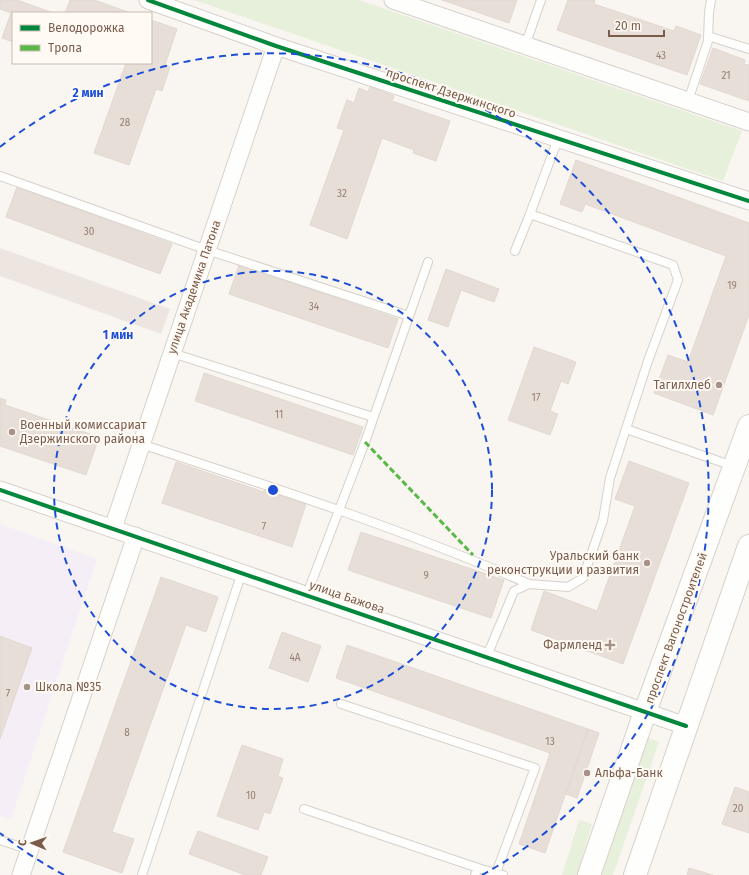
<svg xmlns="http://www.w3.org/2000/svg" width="749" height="875" viewBox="0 0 749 875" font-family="'Fira Sans',sans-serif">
	<rect width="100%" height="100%" fill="#f9f5f0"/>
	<!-- industrial -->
	<path fill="#ede5e0" d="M0,248L170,309L161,334L0,276Z"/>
	<!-- education -->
	<path fill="#f6eef6" d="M0,524L97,559L11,819L0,816Z"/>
	<!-- green -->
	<path fill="#e7f0db" d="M194,0H359L742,131L723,181Z
		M643,736L659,742L613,875H595Z
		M579,820L592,824L577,875H562Z"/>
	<!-- building -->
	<path fill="#e6ded7" stroke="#e2d8d2" d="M0,0H17L53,13H13V42L2,38L11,13L0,9Z
		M70,0H94L131,13H65Z
		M442,0H517L509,23Z
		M568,0H595L594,4L674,31L676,26L701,35L687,75L557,30Z
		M151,20L177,29L165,65L170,67L162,91L156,89L129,165L94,153L126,63H151Z
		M713,48L745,60L744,64L749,65V101L700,84Z
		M370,87L394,96L392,101L450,121L436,161L413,153L414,150L382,138L347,239L310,225L344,130L337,128L347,100L354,103L359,88L368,92Z
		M576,160L749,223V315L713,415L654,393L668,355L688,362L726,256L585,204L582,212L560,204Z
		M17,187L172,244L160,274L6,217Z
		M239,265L398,319L388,348L229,294Z
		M446,269L499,289L494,302L461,290L448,327L428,320Z
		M534,347L576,362L568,384L561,381L550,411L558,414L550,435L508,420Z
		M204,373L363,427L353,455L195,401Z
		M0,398L6,400L5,405L99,437L86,475L0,446Z
		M629,461L689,483L623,664L531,630L544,591L597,611L635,506L615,499Z
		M176,462L264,492V490L306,504L292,547L162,503Z
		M361,532L504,580L491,618L348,570Z
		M161,577L218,597L206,632L186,625L112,832L134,839L122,873L63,852Z
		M282,632L321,646L308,682L269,668Z
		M0,636L32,648L0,739Z
		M347,645L588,729L545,853L519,844L550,753L336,678Z
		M588,729L599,733L577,798L566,794Z
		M242,745L283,759L278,776L283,778L270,814L264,812L258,830L217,816Z
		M735,787L749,792V833L722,824Z
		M198,831L268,857L261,875H245L189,854Z
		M689,868L713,875H687Z"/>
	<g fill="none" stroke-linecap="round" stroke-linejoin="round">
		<!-- lane casing -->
		<g stroke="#d7d1cb" stroke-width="10">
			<path id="lane" d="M708,36L749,49
				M525,46L541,0
				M688,101L708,41L709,12L711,0
				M0,176L207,250L409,316
				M515,251L530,214L558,139
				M172,353L373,417
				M626,429L733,466
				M141,444C272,487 403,529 529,584
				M307,594L365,442L428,262
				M487,656L514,591L529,584L568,587L583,578L603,520L610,478L648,361L678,280L673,265L530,214
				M341,704L535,768L496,873
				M304,809L478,868
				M0,840L30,850
				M142,875L242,572
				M475,875L478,868L503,875"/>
		</g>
		<!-- street casing -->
		<g stroke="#d7d1cb" stroke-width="19">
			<path id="street" d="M148,0L276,46L749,201
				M393,0L749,122
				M0,490L686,726
				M113,528L276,46
				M21,875L136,536"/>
		</g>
		<!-- secondary casing -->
		<g stroke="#d9d2cb" stroke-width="24">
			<path id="secondary" d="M589,875L645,712L749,426
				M635,875L749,546"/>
		</g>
		<!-- lane -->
		<use href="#lane" stroke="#fefefd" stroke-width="8"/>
		<!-- street -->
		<use href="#street" stroke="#fefefd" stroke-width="17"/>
		<!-- secondary -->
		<use href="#secondary" stroke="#fefefd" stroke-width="22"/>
		<!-- quiet -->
		<path stroke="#58b947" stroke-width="3" stroke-dasharray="6 3" stroke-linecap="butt" d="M365,442L473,555"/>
		<!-- cycleway casing -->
		<g stroke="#fffaf3" stroke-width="6">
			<path id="cycleway" d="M148,0L276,46L749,201
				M0,490L686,726"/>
		</g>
		<!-- cycleway -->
		<use href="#cycleway" stroke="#00873e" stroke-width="4"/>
	</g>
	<!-- distance rings -->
	<g fill="none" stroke="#1d4ed8" stroke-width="2" stroke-dasharray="7 5">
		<circle cx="273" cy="490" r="219"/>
		<path d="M64 875A438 438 0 0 1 0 833M0 147A438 438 0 1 1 482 875"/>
	</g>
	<!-- markers -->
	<g fill="#a69286" stroke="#fffaf3" stroke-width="1.5">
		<circle cx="719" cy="385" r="4"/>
		<circle cx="12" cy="432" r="4"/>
		<circle cx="647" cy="563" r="4"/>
		<path d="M608 639h4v4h4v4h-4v4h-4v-4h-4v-4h4z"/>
		<circle cx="27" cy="687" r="4"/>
		<circle cx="587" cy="773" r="4"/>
	</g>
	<g text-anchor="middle" stroke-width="4" stroke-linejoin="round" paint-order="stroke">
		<!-- number labels -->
		<g font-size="10" fill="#977e72">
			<text x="661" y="59">43</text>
			<text x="726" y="79">21</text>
			<text x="125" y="126">28</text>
			<text x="342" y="197">32</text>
			<text x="89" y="235">30</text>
			<text x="732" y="289">19</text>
			<text x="314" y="310">34</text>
			<text x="536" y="401">17</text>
			<text x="279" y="418">11</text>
			<text x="264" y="530">7</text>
			<text x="426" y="579">9</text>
			<text x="295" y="661">4А</text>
			<text x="8" y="697">7</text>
			<text x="127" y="736">8</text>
			<text x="550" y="745">13</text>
			<text x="251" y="799">10</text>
			<text x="738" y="812">20</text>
		</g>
		<!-- street labels -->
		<g font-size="12" fill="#7a5c4d" stroke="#fffaf3">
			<text transform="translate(451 93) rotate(18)" y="4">проспект Дзержинского</text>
			<text transform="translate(194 287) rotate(-71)" y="4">улица Академика Патона</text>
			<text transform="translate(347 597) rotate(19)" y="4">улица Бажова</text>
			<text transform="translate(676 628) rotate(-70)" y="4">проспект Вагоностроителей</text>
		</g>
		<!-- poi labels -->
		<g font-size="12" fill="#7a5c4d" stroke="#fffaf3" text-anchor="end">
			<text x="711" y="389">Тагилхлеб</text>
			<text x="20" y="429" text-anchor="start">Военный комиссариат<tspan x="20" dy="14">Дзержинского района</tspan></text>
			<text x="639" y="560">Уральский банк<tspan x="639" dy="14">реконструкции и развития</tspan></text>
			<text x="602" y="649">Фармленд</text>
			<text x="35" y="691" text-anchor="start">Школа №35</text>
			<text x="595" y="777" text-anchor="start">Альфа-Банк</text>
		</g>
	</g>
	<circle cx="273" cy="490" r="6" fill="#1d4ed8" stroke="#fffaf3" stroke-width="2"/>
	<g font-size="12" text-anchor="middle" font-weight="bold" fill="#1d4ed8" stroke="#fffaf3" stroke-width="4" stroke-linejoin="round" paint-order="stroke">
		<text x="88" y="97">2 мин</text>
		<text x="118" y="339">1 мин</text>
	</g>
	<!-- legend -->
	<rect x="12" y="12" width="140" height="52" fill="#fffaf3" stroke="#cabbb1"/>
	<rect x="20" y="25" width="20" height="6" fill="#00873e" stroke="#cabbb1"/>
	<text x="48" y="32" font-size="12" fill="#7a5c4d">Велодорожка</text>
	<rect x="20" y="45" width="20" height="6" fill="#58b947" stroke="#cabbb1"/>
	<text x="48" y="52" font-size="12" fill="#7a5c4d">Тропа</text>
	<!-- north arrow -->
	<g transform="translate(32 843) rotate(272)" stroke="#fffaf3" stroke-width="3" paint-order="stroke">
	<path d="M0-3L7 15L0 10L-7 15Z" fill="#7a5c4d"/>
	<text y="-6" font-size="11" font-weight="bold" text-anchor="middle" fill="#7a5c4d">С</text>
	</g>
	<!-- scale -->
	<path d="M609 30v6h55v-6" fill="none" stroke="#7a5c4d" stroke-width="2"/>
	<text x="615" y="30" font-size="12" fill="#7a5c4d" stroke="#fffaf3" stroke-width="3" paint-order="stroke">20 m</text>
</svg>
